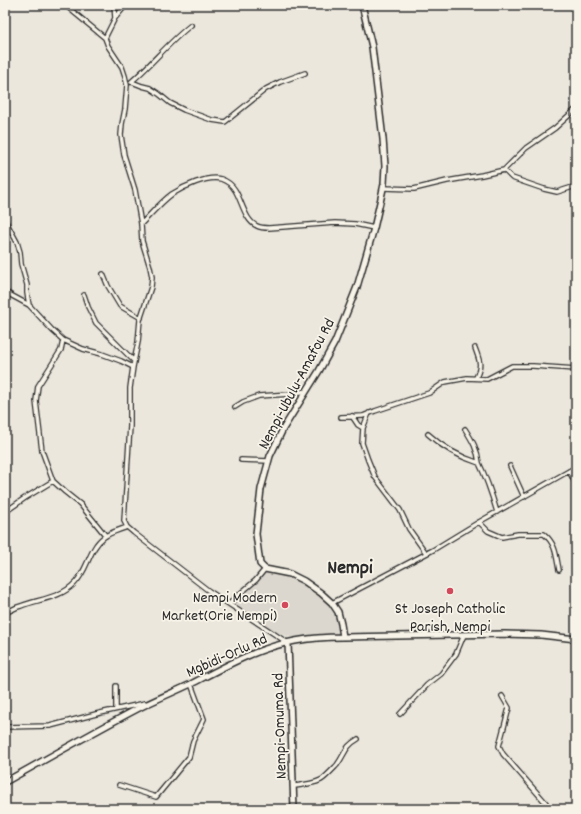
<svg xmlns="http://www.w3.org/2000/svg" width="581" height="814" viewBox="0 0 581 814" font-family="Dekko,sans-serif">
	<rect width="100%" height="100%" fill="#ebe7dd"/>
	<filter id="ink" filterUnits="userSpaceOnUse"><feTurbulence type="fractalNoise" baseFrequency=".025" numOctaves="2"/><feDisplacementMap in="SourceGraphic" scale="8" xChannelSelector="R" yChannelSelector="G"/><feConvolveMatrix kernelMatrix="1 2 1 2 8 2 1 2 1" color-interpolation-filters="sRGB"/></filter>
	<g filter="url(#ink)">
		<!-- built -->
		<path fill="#dbd7ce" d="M265,569L292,575L332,603L339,615L343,637H290L276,632L231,602Z"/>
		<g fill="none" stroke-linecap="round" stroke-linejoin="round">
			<!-- street casing -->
			<g stroke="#2b2b2b" stroke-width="6">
				<path id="street" d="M65,5L105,38L108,46L122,67L125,76L127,85L125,109L122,124L121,135L124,155L135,190L141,224L142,241L150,267L152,277L151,287L140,320L138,342L133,367L130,388V426L124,521L127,527L134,533L209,591L288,643
					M115,18L126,5
					M105,38L115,18L114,5
					M131,82C152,64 169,42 191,25
					M132,82L142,86L150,88L159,94L170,103L184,110L212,120L225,122L266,89L280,82L305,73
					M504,170L512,178L544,189L557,192L576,186
					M383,188L414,189L447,181L482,175L504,170L526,148L555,128L576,109
					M5,220L17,242L20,252L21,264L27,285V293L29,305
					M141,224C151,214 161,202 172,194C183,187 208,175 221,179C227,181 232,185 235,190C242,201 245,221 257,226C261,228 265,228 269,228L335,223L355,224L374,228
					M103,274L108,286L120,306L141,318
					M5,292L29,305L52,330L63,340L83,349L102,354L121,361L133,367
					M84,295L88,307L96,323L134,361
					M63,340L61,350L38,386L36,401L42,451L53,481L65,492L80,504L106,536
					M475,348C480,362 482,364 476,378
					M235,407L243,402L259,396L290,394L306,391
					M369,413L363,428L362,443L368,460L375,477L400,510L409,529L426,553
					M352,416L358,425L363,428
					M341,417L363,416L375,411L429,393L445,382L467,378L487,379L512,366H533L576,369
					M465,429C472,440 478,450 479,463
					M428,434C443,448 460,457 479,463C487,479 492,495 497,512
					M241,460L269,461
					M510,466L524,497
					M569,471L576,484
					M5,512L25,498L53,481
					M479,522L488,531L502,537L518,534H544C556,544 556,555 559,570
					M332,603L433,550L479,522L576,467
					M229,604L242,592L256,580L265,569
					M7,612C12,610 16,607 21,606C39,599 61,598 75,583C88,570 89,548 104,537C111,532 120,530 127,527
					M502,696L509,708L499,746L503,754L546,803L548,809
					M116,709V686
					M400,714L427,685L441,674L456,654L464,635
					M5,727L50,726L96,714L145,703
					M119,785L156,797L189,757L193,741L204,719L191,684
					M294,786C303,785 313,784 321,780C325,778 334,768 337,765C346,753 344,747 358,739"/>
			</g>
			<!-- secondary casing -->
			<g stroke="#2b2b2b" stroke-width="8">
				<path id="secondary" d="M343,637L341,624L338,612L332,603L321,593L304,581L290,574L265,569L260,564L256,534L261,489L270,456L283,429L319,371L335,342L357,287L374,228L381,198L384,184L385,166L383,139L372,47L362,5
					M288,643L294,809
					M5,782C50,757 95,731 141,707C157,699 174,692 191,684C224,667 257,648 295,641C311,638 327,637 343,637L504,634L541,635L576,639"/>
			</g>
			<!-- street -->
			<use href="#street" stroke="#f7f3e8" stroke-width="3.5"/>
			<!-- secondary -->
			<use href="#secondary" stroke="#f7f3e8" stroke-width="5"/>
		</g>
	</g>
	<!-- markers -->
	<g fill="#d1495b" stroke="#f7f3e8" stroke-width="1.5">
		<circle cx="450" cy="591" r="4"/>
		<circle cx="285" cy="605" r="4"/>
	</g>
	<g text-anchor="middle" stroke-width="3.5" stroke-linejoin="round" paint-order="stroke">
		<!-- street labels -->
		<g font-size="16" fill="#2b2b2b" stroke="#f7f3e8">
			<text transform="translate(295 383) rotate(-62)" y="6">Nempi-Ubulu-Amafou Rd</text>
			<text transform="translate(226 654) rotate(-24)" y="6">Mgbidi-Orlu Rd</text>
			<text transform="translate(278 726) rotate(-92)" y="6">Nempi-Omuma Rd</text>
		</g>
		<!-- poi labels -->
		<g font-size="16" fill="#2b2b2b" stroke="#f7f3e8" text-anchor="end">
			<text x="277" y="602">Nempi Modern<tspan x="277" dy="18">Market(Orie Nempi)</tspan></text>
			<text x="450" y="613" text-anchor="middle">St Joseph Catholic<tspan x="450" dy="18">Parish, Nempi</tspan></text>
		</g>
		<!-- district labels -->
		<g font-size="20" font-weight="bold" fill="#2b2b2b" stroke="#f7f3e8">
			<text x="350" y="573">Nempi</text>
		</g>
	</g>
	<!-- margin -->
	<rect width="581" height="814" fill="none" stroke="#f7f3e8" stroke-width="20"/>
	<rect x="10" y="10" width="561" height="794" fill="none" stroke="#2b2b2b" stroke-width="1.5" filter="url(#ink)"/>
</svg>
